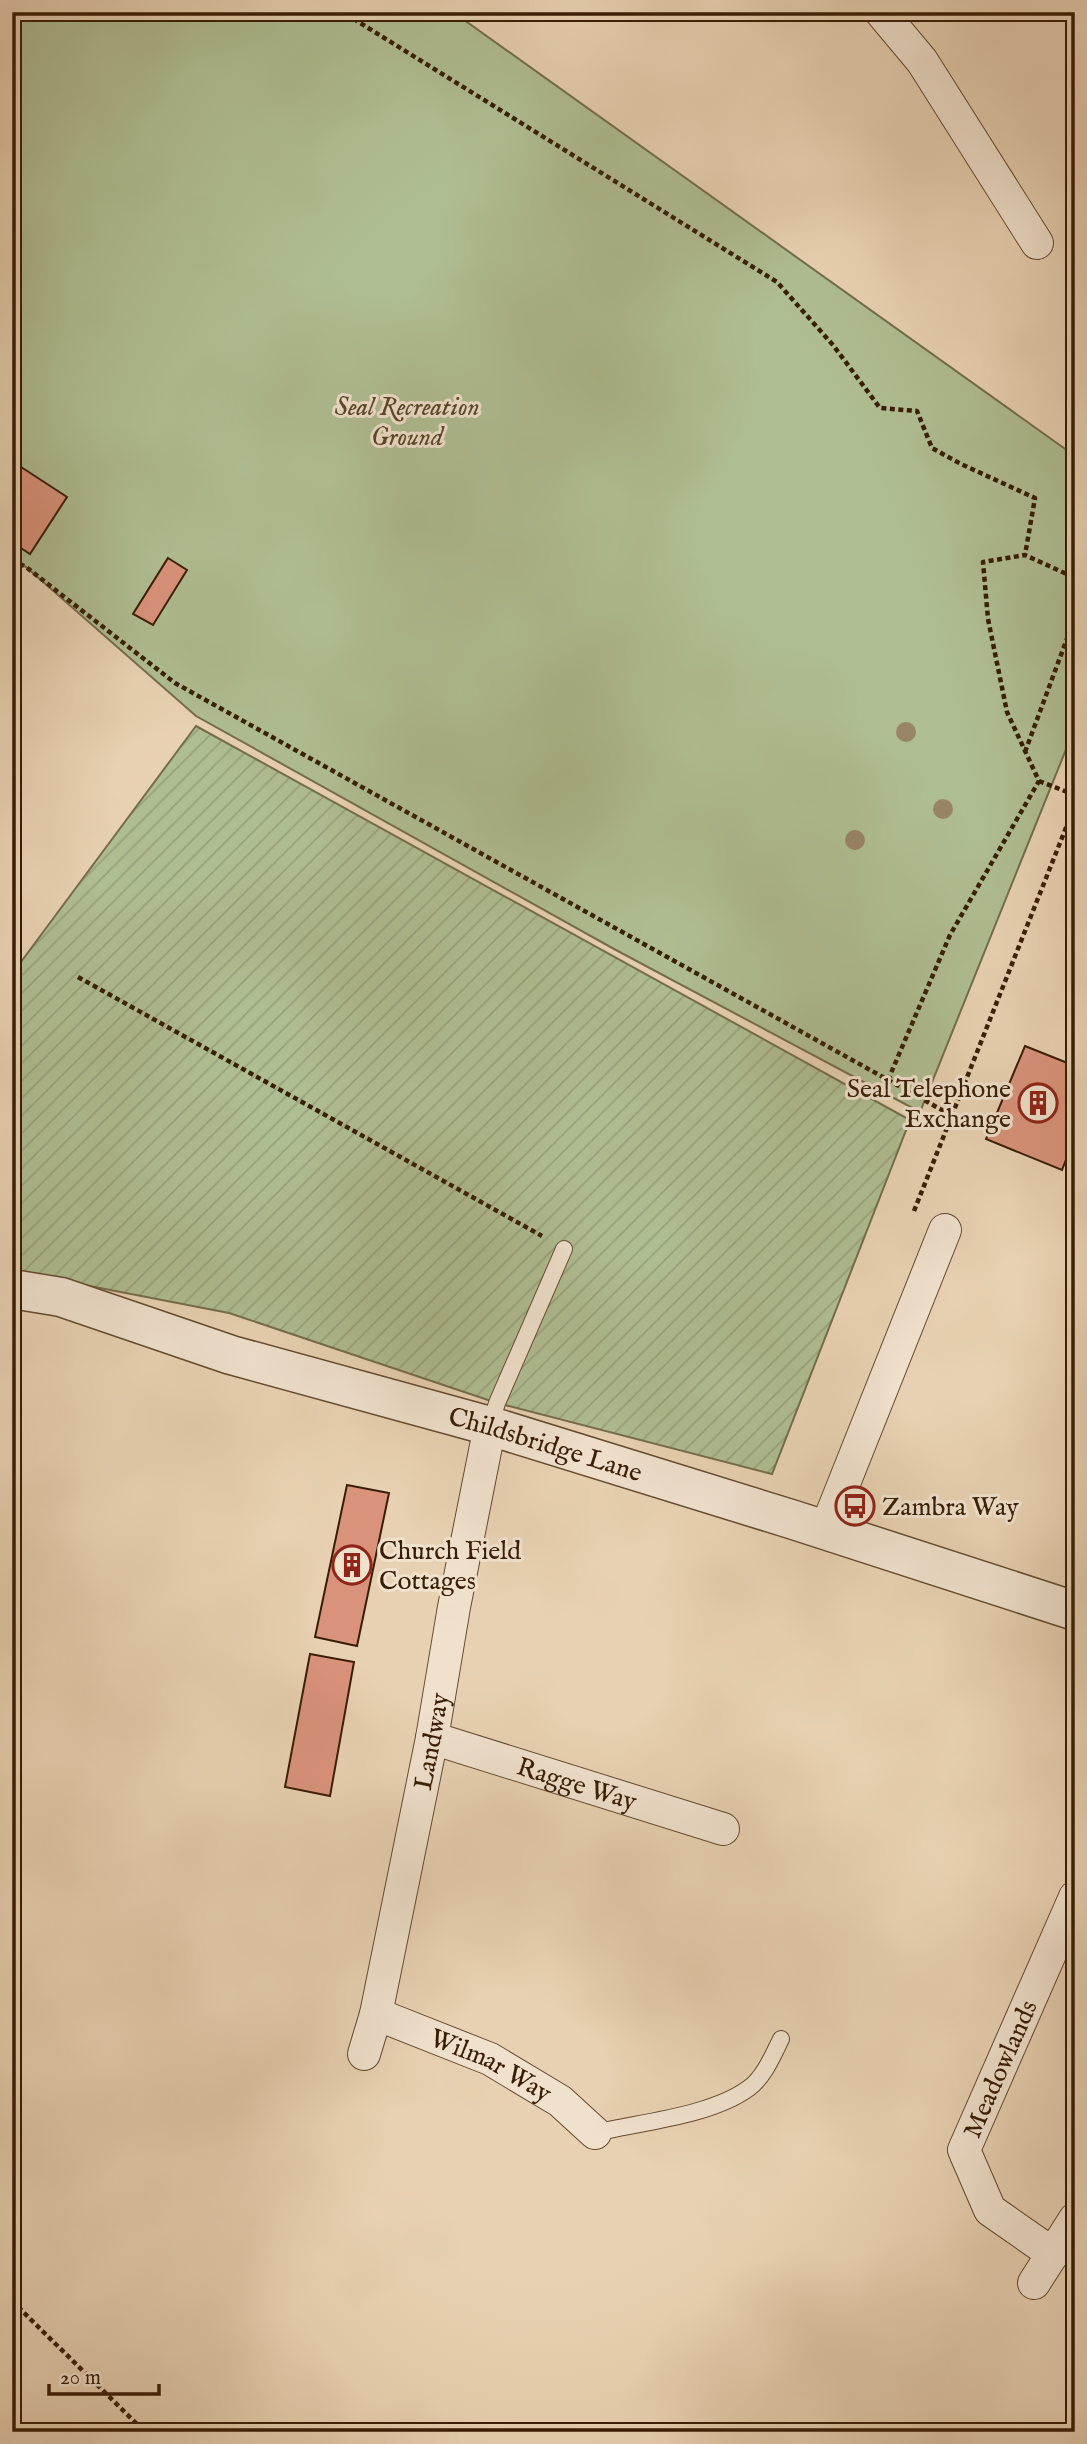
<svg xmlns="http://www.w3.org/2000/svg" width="1087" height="2444" viewBox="0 0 1087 2444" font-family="'IM FELL English',serif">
	<defs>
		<pattern id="garden-furrows" width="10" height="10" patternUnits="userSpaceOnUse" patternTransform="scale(1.75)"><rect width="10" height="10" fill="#afbd92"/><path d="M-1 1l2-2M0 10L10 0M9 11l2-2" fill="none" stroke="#97a27c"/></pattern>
	</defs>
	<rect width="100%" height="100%" fill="#e8d1b2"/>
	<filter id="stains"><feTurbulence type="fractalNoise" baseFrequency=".00286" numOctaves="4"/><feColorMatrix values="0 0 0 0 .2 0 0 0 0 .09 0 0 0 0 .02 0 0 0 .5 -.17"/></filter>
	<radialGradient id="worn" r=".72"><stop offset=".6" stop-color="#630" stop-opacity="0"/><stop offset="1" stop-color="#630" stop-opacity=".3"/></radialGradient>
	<!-- park -->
	<path fill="#afbd92" stroke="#746d4c" stroke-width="2" d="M12,12H453L1075,456V727L920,1112L614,949L196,716L26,567L12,560Z"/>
	<!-- garden -->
	<path fill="url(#garden-furrows)" stroke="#746d4c" stroke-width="2" d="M196,726L910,1120L772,1474L497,1403L229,1313L12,1271V974Z"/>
	<!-- building -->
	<path fill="#da937b" stroke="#381d05" stroke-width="2" d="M18,465L67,497L30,554L12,542V474Z
		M168,558L187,570L153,625L133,614Z
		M1025,1046L1075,1066V1148L1071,1147L1062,1170L986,1139Z
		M347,1485L389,1493L357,1646L315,1637Z
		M310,1654L354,1662L330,1796L285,1787Z"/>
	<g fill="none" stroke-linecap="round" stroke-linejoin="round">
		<!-- service casing -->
		<g stroke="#644a30" stroke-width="18">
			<path id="service" d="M490,1426L497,1403L564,1249
				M595,2133C641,2122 711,2116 749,2088C764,2077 773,2055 781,2039"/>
		</g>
		<!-- minor casing -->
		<g stroke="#644a30" stroke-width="34">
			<g id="minor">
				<path d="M881,12L922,61L1037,243"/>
				<path d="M825,1531L945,1230"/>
				<path id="s1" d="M432,1738L723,1829"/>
				<path id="s2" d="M376,2014L490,2059L560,2101L595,2133"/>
				<path id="s3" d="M364,2054L376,2014L432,1738L454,1607L490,1426"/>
				<path id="s4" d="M1053,2254L990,2210L964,2150L1075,1897"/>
				<path d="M1034,2283L1075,2219"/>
			</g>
		</g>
		<!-- tertiary casing -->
		<g stroke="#644a30" stroke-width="41">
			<g id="tertiary">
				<path id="s5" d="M12,1289L61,1297L231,1355L490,1426L794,1520L1075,1611"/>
			</g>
		</g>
		<!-- path -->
		<path stroke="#381d05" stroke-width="4.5" stroke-dasharray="5 3.5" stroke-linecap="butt" d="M348,12L357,21L777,282L833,345L880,408L917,411L932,448L961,464L1035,498L1025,555
			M12,560L26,567L175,683L951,1115
			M1025,752L1075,617
			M1039,781L1075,795
			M78,977L542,1236
			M888,1080L950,935L1039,781L1007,712L988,619L983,562L1025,555L1071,576L1075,582
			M914,1211L1075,805
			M12,2301L145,2432"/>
		<!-- service -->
		<use href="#service" stroke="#f0e1cd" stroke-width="16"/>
		<!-- minor -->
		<use href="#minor" stroke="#f0e1cd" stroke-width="32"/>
		<!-- tertiary -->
		<use href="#tertiary" stroke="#f0e1cd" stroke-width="38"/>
	</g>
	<!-- trees -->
	<g fill="#988466">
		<circle cx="906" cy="732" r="10"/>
		<circle cx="943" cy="809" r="10"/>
		<circle cx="855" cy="840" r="10"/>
	</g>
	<!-- icons -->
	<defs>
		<g id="building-ring" transform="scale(2.0125)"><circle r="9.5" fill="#f0e1cd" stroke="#8f2418" stroke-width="1.5"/><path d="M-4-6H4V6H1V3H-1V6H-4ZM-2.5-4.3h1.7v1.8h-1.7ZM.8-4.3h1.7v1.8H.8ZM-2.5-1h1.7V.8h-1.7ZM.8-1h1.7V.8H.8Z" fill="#8f2418"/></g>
		<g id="bus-ring" transform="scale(2.0125)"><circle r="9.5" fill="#f0e1cd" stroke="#8f2418" stroke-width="1.5"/><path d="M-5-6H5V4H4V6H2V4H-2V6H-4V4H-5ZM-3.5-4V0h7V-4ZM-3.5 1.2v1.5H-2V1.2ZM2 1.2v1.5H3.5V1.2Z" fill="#8f2418"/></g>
	</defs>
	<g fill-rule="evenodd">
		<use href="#building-ring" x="1038" y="1103"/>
		<use href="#bus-ring" x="855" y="1506"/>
		<use href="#building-ring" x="352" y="1565"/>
	</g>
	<g text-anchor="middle" stroke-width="6" stroke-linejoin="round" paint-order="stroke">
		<!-- park labels -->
		<g font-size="26" font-style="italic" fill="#564528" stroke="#f0e1cd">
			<text x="407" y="415">Seal Recreation<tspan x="407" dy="30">Ground</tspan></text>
		</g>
		<!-- poi labels -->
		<g font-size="26" fill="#381d05" stroke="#f0e1cd" text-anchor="start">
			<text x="1011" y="1097" text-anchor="end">Seal Telephone<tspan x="1011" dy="30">Exchange</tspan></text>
			<text x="882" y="1515">Zambra Way</text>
			<text x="379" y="1559">Church Field<tspan x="379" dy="30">Cottages</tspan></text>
		</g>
		<!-- street labels -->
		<g font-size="26" fill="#381d05" stroke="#f0e1cd">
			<text dy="9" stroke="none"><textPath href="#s5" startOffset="556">Childsbridge Lane</textPath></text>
			<text dy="9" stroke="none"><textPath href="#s3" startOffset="320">Landway</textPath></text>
			<text dy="9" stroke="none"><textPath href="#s1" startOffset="152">Ragge Way</textPath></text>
			<text dy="9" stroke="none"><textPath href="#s2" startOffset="126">Wilmar Way</textPath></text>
			<text dy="9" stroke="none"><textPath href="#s4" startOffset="231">Meadowlands</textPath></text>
		</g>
	</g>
	<!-- margin -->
	<rect width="1087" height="2444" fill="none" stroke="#e8d1b2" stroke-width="42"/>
	<rect x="14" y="14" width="1059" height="2416" fill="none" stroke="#381d05" stroke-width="3.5"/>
	<rect x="21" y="21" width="1045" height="2402" fill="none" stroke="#381d05" stroke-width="2"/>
	<!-- scale -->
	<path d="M49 2384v10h110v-10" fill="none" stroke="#381d05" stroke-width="3.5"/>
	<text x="60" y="2384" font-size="21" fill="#381d05" stroke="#f0e1cd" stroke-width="5" paint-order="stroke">20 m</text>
	<rect width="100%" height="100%" filter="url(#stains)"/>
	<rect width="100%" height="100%" fill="url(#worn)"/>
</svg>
